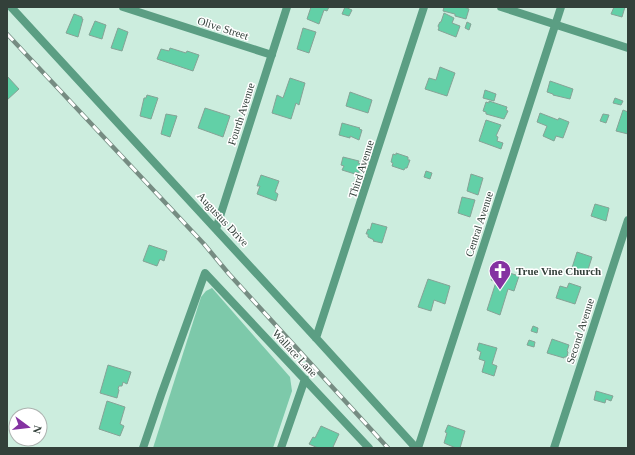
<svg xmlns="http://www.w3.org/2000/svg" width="635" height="455" viewBox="0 0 635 455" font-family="'Times New Roman',serif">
	<rect width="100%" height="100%" fill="#ccedde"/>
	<!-- green -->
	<path fill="#7dc9aa" d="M212,288L290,377L292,391L273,448H153L201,297L206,291Z"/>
	<!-- building -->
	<path fill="#62d0a7" stroke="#85a396" d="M311,7H329L327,11L324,10L319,24L307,19Z
		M345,7L352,10L349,16L342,14Z
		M444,7H464L469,9L466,19L455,16V14L443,11Z
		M614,7H625L622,17L611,14Z
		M444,13L454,18L452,23L460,26L456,37L438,30L439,28L438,26L440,22H441Z
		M74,14L82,17V19H83L78,37L66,33Z
		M95,21L106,25L102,39L89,35Z
		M467,22L471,24L469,30L465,28Z
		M118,28L128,32L122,51L111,48Z
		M303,28L316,32L309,53L297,49Z
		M170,48L186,53L187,51L199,55L193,71L157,59L161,49L169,51Z
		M440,67L455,73L447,96L425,89L429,78L436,80Z
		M7,76L19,89L7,100Z
		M290,78L305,83L299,105L296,103L291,119L272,113L277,95L283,98Z
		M550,81L573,89L570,99L553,95V94L547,92Z
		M485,90L496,94L494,101L483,98Z
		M350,92L372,100L368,113L346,106Z
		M147,95L158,98L151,119L140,116L144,98H146Z
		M615,98L623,101L621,105L613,103Z
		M489,101L507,107L506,110L508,111L504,119L486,114V112L483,111L486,102L489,103Z
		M205,108L230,116L223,137L198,128Z
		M623,110L628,112V134L616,131Z
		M540,113L558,120L559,118L569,122L563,138L556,136L554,141L543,136L547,126L537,122Z
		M166,114L177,116L170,137L161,134Z
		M603,114L609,115L606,123L600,121Z
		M486,120L501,125L496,136L498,137L497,141L503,143L501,149L479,141Z
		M342,123L360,128L359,129L362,130L359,140L350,136V138L339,135Z
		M396,153L408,157V160H410L407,168H405L404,170L392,166L393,163L391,162L393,154L396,155Z
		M343,157L359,161L358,163L361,164L359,173L355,172V174L342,170L344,166L341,165Z
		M426,171L432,173L430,179L424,177Z
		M471,174L483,178L478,195L467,191Z
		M261,175L279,181L275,192L278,194L276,201L257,194L260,186H257Z
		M462,197L475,200L470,217L458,213Z
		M595,204L609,208L606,221L591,216Z
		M372,223L387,227L382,243L373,241L374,240L368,237V234H366L368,229L370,230Z
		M149,245L167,251L164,261L160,259L157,266L143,261Z
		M577,252L592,257L586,276L571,271Z
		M500,270L519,276L514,291L508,289L500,315L487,310L496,282L491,280L494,272L499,274Z
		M428,279L450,286L445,304L434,300L431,311L418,307Z
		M569,283L581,287L575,304L556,298L560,286L567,288Z
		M533,326L538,328L537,333L531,331Z
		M552,339L569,345L567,351L568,352L567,357H564V358L547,353Z
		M529,340L535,342L534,347L527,345Z
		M479,343L497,348L492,364L497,366L494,376L482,372L485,361L479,359L481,352L477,350Z
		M108,365L131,372L127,384L123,382L122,386H119L118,389L119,390L117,398L100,393Z
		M596,391L613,396L611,401L606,399L605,403L594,400Z
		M107,401L125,407L120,424L124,426L120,436L99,429Z
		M448,425L465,431L460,448H456L444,443L447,433L445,432Z
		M321,426L339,434L333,447L336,448H318L309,444L313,437L315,438Z"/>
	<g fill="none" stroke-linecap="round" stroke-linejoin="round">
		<!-- minor -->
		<path stroke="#5b9e83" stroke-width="8" d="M11,7L316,338L416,448
			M123,7L272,55
			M501,7L628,48
			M216,229L287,7
			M316,338L424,7
			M143,448L161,395L205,273L369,448
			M281,448L305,379
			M418,448L561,7
			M554,448L628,220"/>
		<!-- rail casing -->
		<g stroke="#768c82" stroke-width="4.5">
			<path id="rail" d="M7,34L204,244L229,274L388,448"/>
		</g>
		<!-- rail -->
		<use href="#rail" stroke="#fff" stroke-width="3" stroke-dasharray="9" stroke-linecap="butt"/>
	</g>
	<!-- icons -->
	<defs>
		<g id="church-pin" transform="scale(1.15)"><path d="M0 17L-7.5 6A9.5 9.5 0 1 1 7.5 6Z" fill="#8432a1" stroke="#fff"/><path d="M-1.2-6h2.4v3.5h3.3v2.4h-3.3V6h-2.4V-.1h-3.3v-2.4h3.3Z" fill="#fff"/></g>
	</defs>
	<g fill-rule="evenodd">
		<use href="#church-pin" x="500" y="271"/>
	</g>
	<g text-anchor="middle" stroke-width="3" stroke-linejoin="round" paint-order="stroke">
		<!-- street labels -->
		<g font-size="11" fill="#33403a" stroke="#fff">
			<text transform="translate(223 28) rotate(18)" y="4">Olive Street</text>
			<text transform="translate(241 114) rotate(-72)" y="4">Fourth Avenue</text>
			<text transform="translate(361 169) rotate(-72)" y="4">Third Avenue</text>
			<text transform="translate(223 219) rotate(47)" y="4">Augustus Drive</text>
			<text transform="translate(479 224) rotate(-72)" y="4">Central Avenue</text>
			<text transform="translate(580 331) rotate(-72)" y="4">Second Avenue</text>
			<text transform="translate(295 353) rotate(47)" y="4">Wallace Lane</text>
		</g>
		<!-- poi labels -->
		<g font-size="11" font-weight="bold" fill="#33403a" stroke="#fff" text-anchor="start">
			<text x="516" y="275">True Vine Church</text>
		</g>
	</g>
	<!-- border -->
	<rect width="635" height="455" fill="none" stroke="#33403a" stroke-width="16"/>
	<!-- north arrow -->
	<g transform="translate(28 427) rotate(105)"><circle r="19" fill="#ffffff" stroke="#adb3b0"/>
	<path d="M0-3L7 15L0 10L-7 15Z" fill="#8432a1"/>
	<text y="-6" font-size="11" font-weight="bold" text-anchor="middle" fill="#33403a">N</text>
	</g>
</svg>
